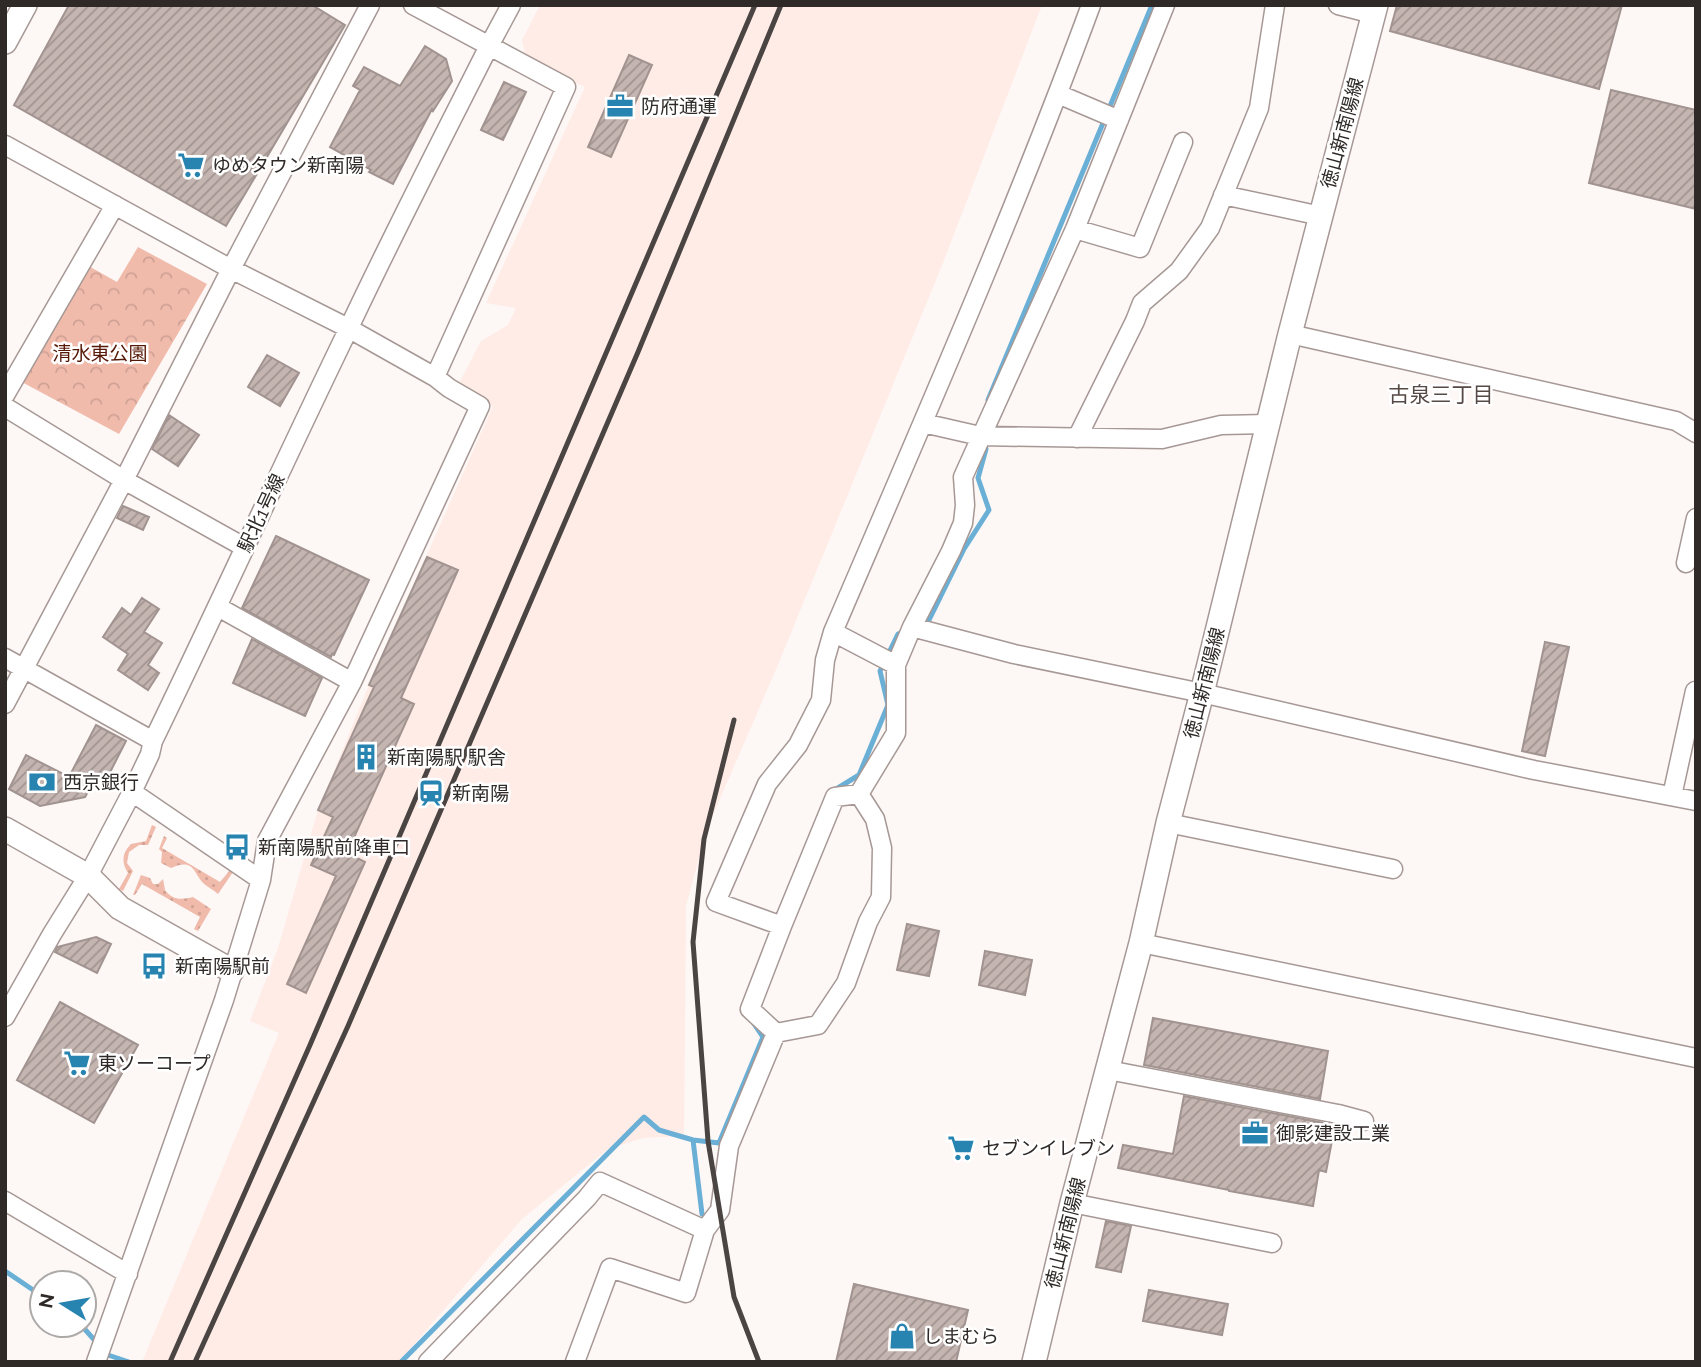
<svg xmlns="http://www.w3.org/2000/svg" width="1701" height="1367" viewBox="0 0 1701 1367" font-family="Raleway,'Noto Sans JP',sans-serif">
	<defs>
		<pattern id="grass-dots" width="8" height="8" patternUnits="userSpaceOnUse" patternTransform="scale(1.75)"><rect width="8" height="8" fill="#f1bbac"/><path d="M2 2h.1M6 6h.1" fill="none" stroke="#cfa194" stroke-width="1.8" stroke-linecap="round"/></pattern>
		<pattern id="park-crowns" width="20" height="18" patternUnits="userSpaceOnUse" patternTransform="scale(1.75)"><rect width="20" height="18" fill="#f1bbac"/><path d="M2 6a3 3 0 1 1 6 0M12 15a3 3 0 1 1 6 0" fill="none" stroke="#cfa194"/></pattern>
		<pattern id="building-hatch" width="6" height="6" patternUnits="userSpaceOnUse" patternTransform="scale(1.75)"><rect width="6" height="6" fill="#c4b5b1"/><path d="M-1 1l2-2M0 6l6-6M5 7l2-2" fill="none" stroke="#a09390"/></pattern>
	</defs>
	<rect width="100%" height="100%" fill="#fdf7f5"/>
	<!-- built -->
	<path fill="#ffece7" d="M540,5H1042L943,263L777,667L707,829L686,906L684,1136L643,1138L608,1149L522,1219L399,1362H142L279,1033L250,1021L278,948L318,810L369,685L493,406L457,387L481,341L508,325L516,308L486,303L585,87L527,62L522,40Z"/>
	<!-- grass -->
	<path fill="url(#grass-dots)" d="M152,825L156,827L148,845H139L129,852L127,863L133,871L123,891L119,889L128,873C121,862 122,853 131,844L146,841Z
		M164,836L167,838L162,848L220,882L230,870L233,872L218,894C214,890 207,887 203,883C193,872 194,858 171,868L161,863L162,852L159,849Z
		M141,875L150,878L153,884H158L163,879L165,890C172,900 181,900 193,897L211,909L198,931L194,929L200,917L142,884L135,895H133Z"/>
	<!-- park -->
	<path fill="url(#park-crowns)" d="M138,247L207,284L119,434L18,380L85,264L117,282Z"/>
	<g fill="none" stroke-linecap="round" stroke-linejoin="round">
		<!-- stream -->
		<path stroke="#6aafd5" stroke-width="5" d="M988,400L1152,5
			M920,624L929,620L964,549L989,510L978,478L986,449L985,444
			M833,791L859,775L888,705L880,671L898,634L905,631
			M693,1140L702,1214
			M5,1271L42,1296
			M81,1325L98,1344
			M104,1351L108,1355L129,1362
			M401,1362L644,1117L659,1130L693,1140L719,1143L763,1037L753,1022"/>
	</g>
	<!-- building -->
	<path fill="url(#building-hatch)" stroke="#a1938f" stroke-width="2" d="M69,5H312L345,25L226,226L14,105Z
		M1397,5H1622L1599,89L1390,31Z
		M425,46L446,59L452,81L433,111L432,109L393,184L369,172L371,170L330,147L360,90L353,86L364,67L400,86Z
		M629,55L652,65L611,157L588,147Z
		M504,82L526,92L503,140L481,130Z
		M1611,90L1696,110V209L1589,183Z
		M267,355L299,373L280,406L248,387Z
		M169,415L199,435L178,466L152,449Z
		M123,506L149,517L143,530L117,518Z
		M276,536L369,580L334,655L332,654L331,657L242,608Z
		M427,557L458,570L401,698L414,704L347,853L365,862L306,993L287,984L336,876L311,865L333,817L318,810L374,687L369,685Z
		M142,598L159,609L144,632L162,643L148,665L159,673L148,690L118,670L128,654L103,637L122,608L131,615Z
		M252,639L322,678L305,716L233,683Z
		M1545,642L1569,647L1545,756L1522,751Z
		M96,725L126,741L104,784L95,779L85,797L40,806L9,789L26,755L69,777Z
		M907,924L939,931L929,976L897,970Z
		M96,937L111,944L97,973L55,952L57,947Z
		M985,951L1032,960L1025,995L979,985Z
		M60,1002L138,1045L94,1123L17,1080Z
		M1153,1018L1328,1051L1320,1099L1144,1065Z
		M1184,1096L1335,1125L1326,1172L1319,1170L1313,1206L1229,1191V1190L1118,1168L1123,1145L1173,1154Z
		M1106,1221L1131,1226L1121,1272L1096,1267Z
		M854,1284L968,1310L956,1362H836Z
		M1149,1290L1228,1304L1222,1335L1143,1321Z"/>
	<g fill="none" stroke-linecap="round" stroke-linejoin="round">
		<!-- minor casing -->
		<g stroke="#a69895" stroke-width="21">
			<path id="minor" d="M413,5L566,87L435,377
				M1338,5L1373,14
				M1058,94L1119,120
				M5,145L231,269L348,328L435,377L449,388L480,406L352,682L267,841L261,880L224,1000L96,1362
				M1223,195L1321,216
				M1075,229L1140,248L1183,142
				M1290,334L1676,421L1696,433
				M5,395L115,205
				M5,407L124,480L244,547
				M923,423L980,436L1162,439L1221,425L1268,424
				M1077,438L1135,321L1142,303L1179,271L1210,228L1259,108L1275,5
				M1686,563L1696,518
				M218,607L352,682
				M912,627L1014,654L1202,693L1534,770L1696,801
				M833,632L896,665
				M5,658L153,741
				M5,704L124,480L231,269L370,5
				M132,792L261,880
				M859,794L896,733V665L912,627L951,551L963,523L965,505L963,477L1075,229L1165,5
				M1672,796L1695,691
				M1168,823L1393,869
				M782,926L716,902L767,784L798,745L821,700L825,660L833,632C922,424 1013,217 1091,5
				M1141,943L1696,1058
				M5,1017L52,934L88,876L132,792L150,754L153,741C219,605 281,468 347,332C392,236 441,141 489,46L511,5
				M776,1033L750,1009L782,926L835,797L859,794
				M1108,1070L1338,1114L1364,1121
				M5,1201L128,1274
				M1072,1203L1272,1243
				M428,1362L587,1198L600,1182L705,1230
				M575,1362L610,1268L686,1293L705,1230L720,1210L729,1146L776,1033L818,1025L846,983L868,922L881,897L882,848L875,819L859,794"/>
		</g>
		<!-- major casing -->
		<g stroke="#a69895" stroke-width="26">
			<path id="major" d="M5,42L25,5
				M5,829L88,876L120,908L232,971
				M1034,1362L1072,1203L1141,943L1168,823L1202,693L1290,334L1376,5"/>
		</g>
		<!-- minor -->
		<use href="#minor" stroke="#fff" stroke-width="18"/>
		<!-- major -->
		<use href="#major" stroke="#fff" stroke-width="23"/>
		<!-- rail -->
		<path stroke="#4a4543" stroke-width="5" d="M734,720L704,839L693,942L708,1141L734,1297L759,1362
			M170,1362L310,1045L755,5
			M195,1362L348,1026L638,352L781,5"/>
	</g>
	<!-- icons -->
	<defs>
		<g id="office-bare" transform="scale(2.1)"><path d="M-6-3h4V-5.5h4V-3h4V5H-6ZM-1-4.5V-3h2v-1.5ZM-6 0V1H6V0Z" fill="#2784b0" stroke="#fff" stroke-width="2.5" paint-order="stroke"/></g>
		<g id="supermarket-bare" transform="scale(2.1)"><path d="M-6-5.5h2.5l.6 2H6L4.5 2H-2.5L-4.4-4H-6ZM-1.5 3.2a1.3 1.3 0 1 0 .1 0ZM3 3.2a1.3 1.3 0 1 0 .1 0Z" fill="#2784b0" stroke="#fff" stroke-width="2.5" paint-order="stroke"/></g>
		<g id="building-bare" transform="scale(2.1)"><path d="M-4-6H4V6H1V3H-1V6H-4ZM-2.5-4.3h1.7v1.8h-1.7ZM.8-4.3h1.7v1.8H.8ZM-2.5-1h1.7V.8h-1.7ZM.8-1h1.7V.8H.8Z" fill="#2784b0" stroke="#fff" stroke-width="2.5" paint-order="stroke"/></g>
		<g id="bank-bare" transform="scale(2.1)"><path d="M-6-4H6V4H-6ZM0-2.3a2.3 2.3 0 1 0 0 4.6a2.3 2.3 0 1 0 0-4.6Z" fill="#2784b0" stroke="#fff" stroke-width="2.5" paint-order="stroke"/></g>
		<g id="station-bare" transform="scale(2.1)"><path d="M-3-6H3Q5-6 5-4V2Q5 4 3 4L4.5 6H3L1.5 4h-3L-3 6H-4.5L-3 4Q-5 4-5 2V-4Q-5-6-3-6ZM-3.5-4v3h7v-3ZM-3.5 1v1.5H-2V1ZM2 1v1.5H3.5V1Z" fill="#2784b0" stroke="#fff" stroke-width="2.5" paint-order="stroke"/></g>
		<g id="bus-bare" transform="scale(2.1)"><path d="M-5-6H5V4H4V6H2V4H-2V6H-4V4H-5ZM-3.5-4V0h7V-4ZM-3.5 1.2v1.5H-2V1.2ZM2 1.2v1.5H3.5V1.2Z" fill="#2784b0" stroke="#fff" stroke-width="2.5" paint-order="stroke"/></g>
		<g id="shop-bare" transform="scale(2.1)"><path d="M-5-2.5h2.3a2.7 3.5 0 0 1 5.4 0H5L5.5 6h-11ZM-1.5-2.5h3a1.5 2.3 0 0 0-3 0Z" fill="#2784b0" stroke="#fff" stroke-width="2.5" paint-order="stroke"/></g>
	</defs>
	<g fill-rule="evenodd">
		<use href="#office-bare" x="620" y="106"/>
		<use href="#supermarket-bare" x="191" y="165"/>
		<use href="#building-bare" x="366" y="757"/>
		<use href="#bank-bare" x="42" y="782"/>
		<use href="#station-bare" x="431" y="793"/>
		<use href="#bus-bare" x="237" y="847"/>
		<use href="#bus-bare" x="154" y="966"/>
		<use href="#supermarket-bare" x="77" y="1063"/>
		<use href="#office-bare" x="1255" y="1133"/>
		<use href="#supermarket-bare" x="961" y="1148"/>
		<use href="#shop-bare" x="902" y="1336"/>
	</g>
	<g text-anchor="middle" stroke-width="5" stroke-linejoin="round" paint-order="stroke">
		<!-- poi labels -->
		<g font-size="19" fill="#2f2a28" stroke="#fff" text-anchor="start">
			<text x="641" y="113">防府通運</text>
			<text x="212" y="172">ゆめタウン新南陽</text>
			<text x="387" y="764">新南陽駅 駅舎</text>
			<text x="63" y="789">西京銀行</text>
			<text x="452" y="800">新南陽</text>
			<text x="258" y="854">新南陽駅前降車口</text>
			<text x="175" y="973">新南陽駅前</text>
			<text x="98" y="1070">東ソーコープ</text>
			<text x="1276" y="1140">御影建設工業</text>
			<text x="982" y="1155">セブンイレブン</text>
			<text x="923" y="1343">しまむら</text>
		</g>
		<!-- street labels -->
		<g font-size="19" fill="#2f2a28" stroke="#fff">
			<text transform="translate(1342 133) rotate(-75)" y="7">徳山新南陽線</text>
			<text transform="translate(261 513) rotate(-65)" y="7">駅北1号線</text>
			<text transform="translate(1204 683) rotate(-76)" y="7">徳山新南陽線</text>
			<text transform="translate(1065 1233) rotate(-76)" y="7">徳山新南陽線</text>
		</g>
		<!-- park labels -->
		<g font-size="19" fill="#571907" stroke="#fff">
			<text x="100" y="360">清水東公園</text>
		</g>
		<!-- neighbourhood labels -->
		<g font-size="21" fill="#564a46" stroke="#fff">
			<text x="1441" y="402">古泉三丁目</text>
		</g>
	</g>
	<!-- border -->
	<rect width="1701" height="1367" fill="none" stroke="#2f2a28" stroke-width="14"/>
	<!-- north arrow -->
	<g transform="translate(63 1304) rotate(281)"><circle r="33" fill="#ffffff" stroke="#acaaa9" stroke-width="2"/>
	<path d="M0-5L12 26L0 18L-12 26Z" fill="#2784b0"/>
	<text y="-10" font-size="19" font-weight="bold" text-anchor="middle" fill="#2f2a28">N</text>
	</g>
</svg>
